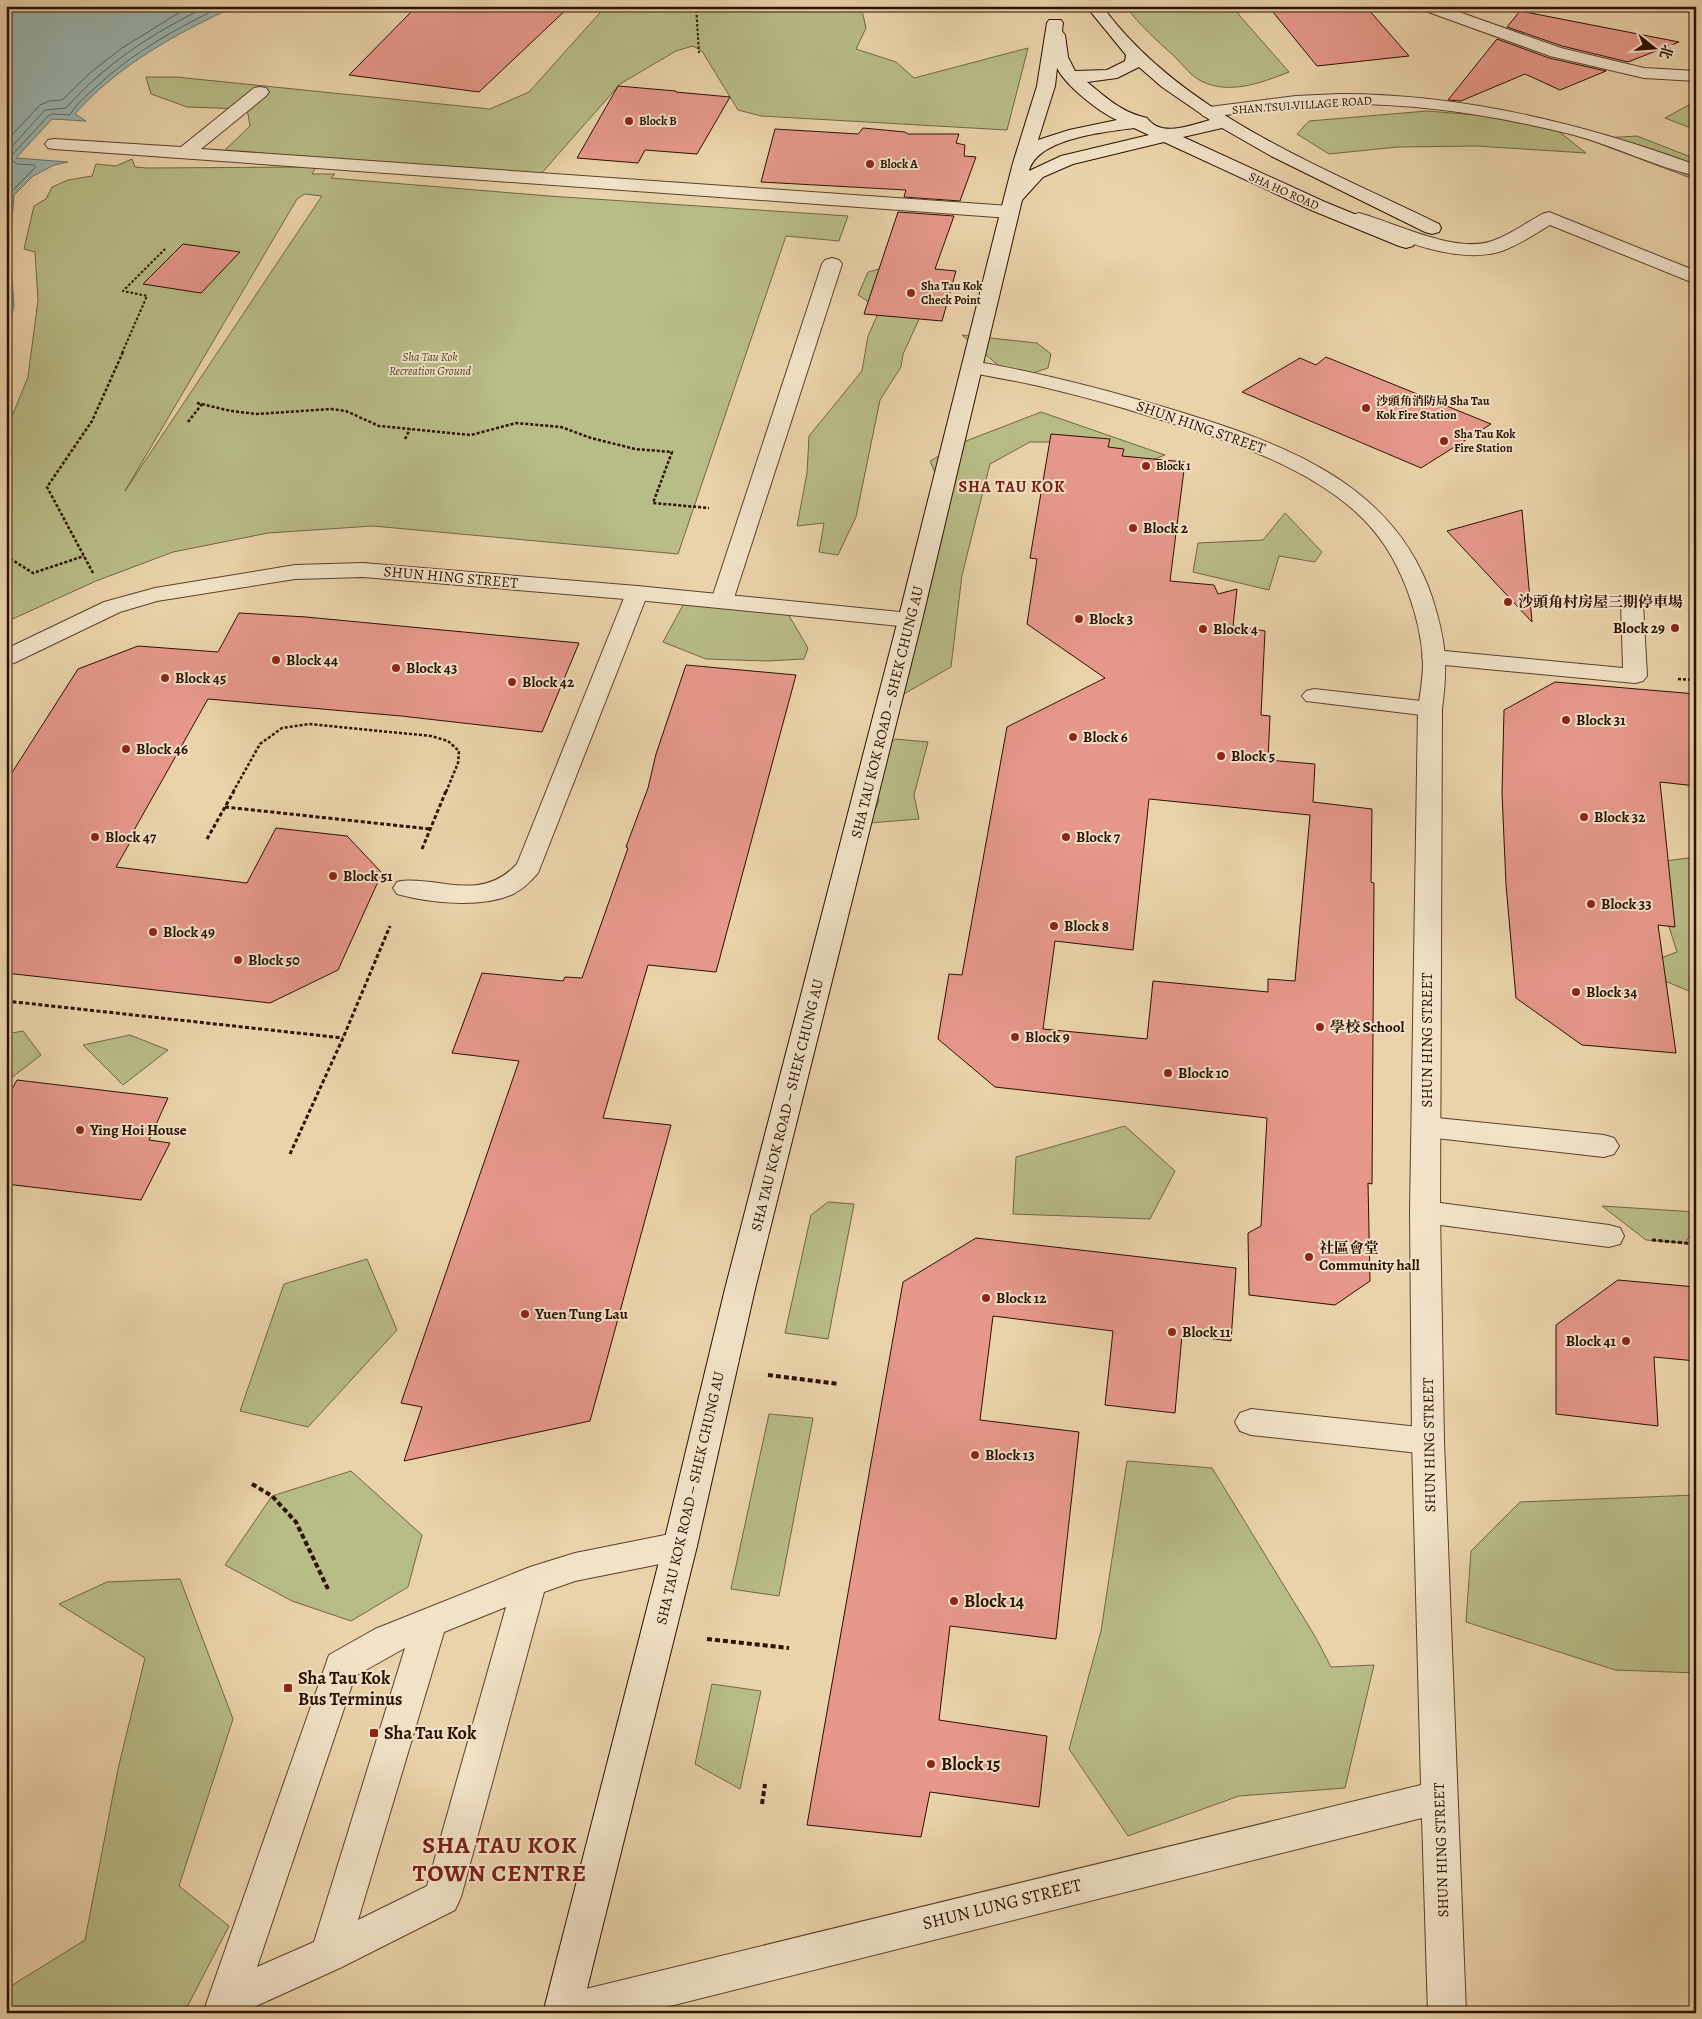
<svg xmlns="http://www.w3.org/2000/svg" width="1702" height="2019" viewBox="0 0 1702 2019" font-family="Alegreya,'Noto Serif SC',serif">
	<rect width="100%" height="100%" fill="#ead3aa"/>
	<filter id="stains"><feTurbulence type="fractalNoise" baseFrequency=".004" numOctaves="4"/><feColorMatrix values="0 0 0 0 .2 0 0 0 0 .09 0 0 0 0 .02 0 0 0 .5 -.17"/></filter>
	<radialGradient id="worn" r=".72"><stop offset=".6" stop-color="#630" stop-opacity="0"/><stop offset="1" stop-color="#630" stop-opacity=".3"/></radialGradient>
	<!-- green -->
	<path fill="#b8bc87" stroke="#726644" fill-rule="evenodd" d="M606,6H861L866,28L856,49L896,62L914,78L1028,48L1007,130L761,116L738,110L702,51L693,46L676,51L620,84L540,175L316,167L312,174H335L331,178L549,196L848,216L839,241L786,236L678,554L373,526L268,533L173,552L96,581L6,622V431L28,377L38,300L35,252L24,249L34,206L46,199L52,187L68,180L92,176L96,164L116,166L132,159L135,167L147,168L311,167L223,152L250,126L247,109L187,107L151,94L146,77H176L490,109L529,92ZM305,194L322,196L125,491L297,199Z
		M1125,6H1236L1239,15L1289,72C1261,83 1225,97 1196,78C1188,72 1181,63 1174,56C1156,40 1140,25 1125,6Z
		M1696,101V130L1665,118Z
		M1427,111L1488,116L1553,127L1586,153L1476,146L1398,147L1329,154L1297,134L1309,121Z
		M1637,136L1696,159V180L1587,139Z
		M909,261L934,287L903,354L901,367L880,400L856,517L838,555L819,552L824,523L797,526L807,473L809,436L862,371L868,336L880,309L858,295L868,272Z
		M962,335L1037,343L1051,354L1048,368L1015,379Z
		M1041,412L1165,455L1145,463L1078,442H1030L990,464L962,575L951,667L902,695L949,504L930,461L966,441Z
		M1285,513L1322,552L1315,562L1279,556L1269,590L1193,572L1198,543L1263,540Z
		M739,596L788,614L808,648L804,659L767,661L706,659L663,642L683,605Z
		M895,739L928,742L914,795L919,819L870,823L879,800L865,765Z
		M1696,857V994L1634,968L1677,952L1649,863Z
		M23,1031L41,1055L6,1082V1034Z
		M130,1035L168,1050L123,1085L83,1045Z
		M1125,1126L1175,1171L1150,1219L1013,1214L1016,1157Z
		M828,1202L854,1204L828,1339L785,1333L811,1215Z
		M1602,1206L1696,1212V1226L1685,1243L1646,1240Z
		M367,1259L397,1330L308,1427L240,1411L284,1284Z
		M769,1414L813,1418L779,1596L731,1589Z
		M1127,1461L1212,1468L1316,1638L1331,1667L1374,1665L1345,1788L1239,1796L1128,1836L1069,1749L1101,1631Z
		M351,1471L422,1535L408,1587L351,1621L292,1601L225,1565L272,1496Z
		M1696,1495V1673L1615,1670L1466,1622L1471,1551L1520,1502Z
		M180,1579L233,1719L179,1886L229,1926L184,2013H6V1989L85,1940L118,1769L145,1658L59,1604L107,1582Z
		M712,1684L761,1691L740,1789L695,1764Z"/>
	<!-- water -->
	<path fill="#9ab6b1" stroke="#6e746a" d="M6,6H236C177,33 118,65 75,114L86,121L52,119L16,158L68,162L54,165L33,176L14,195L10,247L14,306L6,341Z"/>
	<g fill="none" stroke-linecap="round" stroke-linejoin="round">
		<!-- shore -->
		<path stroke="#636358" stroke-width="1" d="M6,141L40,105L49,101L62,100L91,72L122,48L190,6
			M6,153L45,110L66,108C106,63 154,32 208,6
			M6,229L10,193L36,167L34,165L17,164L12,160V155L48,116L52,114L70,115C76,104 87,95 96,87C133,52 177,28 223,6
			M6,267L9,306L6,319"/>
	</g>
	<!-- building -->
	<path fill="#e7988b" stroke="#2c1000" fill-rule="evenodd" d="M417,6H570L479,92L349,75Z
		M1268,6H1350L1354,11L1368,9L1409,56L1317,66Z
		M1520,11L1679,42L1628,62L1562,46L1507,27Z
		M1497,39L1549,58L1606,71L1560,90L1525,74L1461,101L1448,100Z
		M618,86L676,91V92L730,97L697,154L645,150L638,163L577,158Z
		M863,128L905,132L908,134H959L956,143L965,145L964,156L976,157L960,201L904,197L906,190L761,182L775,129L858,134Z
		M898,212L954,216L935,269L956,271L942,321L864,314Z
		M183,244L240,252L201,293L143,284Z
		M1326,357L1491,424L1421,468L1242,392L1300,358L1316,365Z
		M1051,434L1110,439L1108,447L1124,449L1122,456L1185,462L1170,581L1214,585L1218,594L1237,589L1233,626L1265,631L1261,715L1270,716L1268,760L1315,764L1313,802L1372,809L1371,882L1374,883L1372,1184L1368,1183L1370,1281L1335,1305L1249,1295L1248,1233L1261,1226L1267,1118L995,1087L938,1039L949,974L962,975L1007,727L1105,678L1027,624L1037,559L1030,558ZM1149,799L1310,815L1295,981L1268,979V992L1153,981L1147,1039L1043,1029L1055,941L1133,950Z
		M1522,510L1532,622L1447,531Z
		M239,613L306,617L579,643L542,732L401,716L208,699L133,832H136L116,867L247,883L276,828L347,836L382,873L338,970L270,1003L6,973V782L78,669L138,646L218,652Z
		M686,665L796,675L716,972L648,965L603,1118L671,1125L590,1421L404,1461L422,1407L401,1403L519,1061L452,1053L482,973L563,981L565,977L582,978L628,848L626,847L648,788L656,754Z
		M1555,682L1696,694V786L1660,782L1675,927L1658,925L1676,1053L1582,1045L1516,998L1506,885L1502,793L1504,710Z
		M17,1080L168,1098L149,1140L170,1143L141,1200L6,1184V1100Z
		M976,1238L1236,1268L1231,1341L1182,1335L1175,1413L1105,1405L1113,1331L993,1316L980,1420L1079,1432L1056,1639L950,1626L939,1720L1047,1736L1039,1807L930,1792L921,1837L807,1825L903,1282Z
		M1618,1280L1696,1287V1361L1654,1357L1658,1426L1556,1414V1325Z"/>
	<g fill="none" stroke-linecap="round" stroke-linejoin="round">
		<!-- lane casing -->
		<g stroke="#5c412a" stroke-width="2">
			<path id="lane" d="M1418,6H1442L1561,48L1644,68L1696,71V81L1644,78L1550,56L1420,9Z
				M260,87L266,88L269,92L266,96L201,149L1010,206L1017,208L1019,212L1017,216L1010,218L54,149L48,148L45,144L48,140L54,139L181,147L254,88Z
				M1549,212L1696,271V284L1550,225C1535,234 1519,245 1502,251C1456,266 1396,237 1352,223L1350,219L1352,215L1359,213C1396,223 1455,254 1492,241C1510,235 1526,223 1542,214Z
				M832,258L839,260L842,264L733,601L730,606L722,608L714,606L711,601L822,264L825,260Z
				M637,586L645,588L648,593L538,873C531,881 524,888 515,893C484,909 429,903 397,894L393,888L397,882C408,879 419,881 431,882C465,887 492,891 517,864L626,593L629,588Z
				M1632,596L1640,598L1643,603L1647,676L1643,681L1635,683L1434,664L1426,662L1422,657L1426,652L1434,650L1623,668L1621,603L1624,598Z
				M1314,689L1430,702L1439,704L1442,709L1439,714L1430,716L1306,701L1302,696L1306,691Z
				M1427,1117L1604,1135L1614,1138L1619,1146L1614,1154L1604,1157L1427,1137L1417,1134L1413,1127L1417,1120Z
				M1425,1201L1609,1225L1620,1228L1624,1236L1620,1244L1609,1247L1425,1223L1414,1220L1410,1212L1414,1204Z
				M1251,1409L1428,1428L1439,1432L1444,1441L1439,1450L1428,1454L1251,1435L1240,1431L1235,1422L1240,1413Z
				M680,1532L692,1536L697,1546L692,1556L680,1560L575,1581L544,1592L461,1897L455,1910L342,1967L241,2013H203L329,1655L375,1629L530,1567L575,1553ZM506,1607L427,1886L358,1920L444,1632ZM405,1648L314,1942L257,1967L355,1676Z"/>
		</g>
		<!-- street casing -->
		<g stroke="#5c412a" stroke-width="2">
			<path id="street" d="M1340,94C1462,94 1582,123 1696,165V176C1654,166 1615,146 1574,135C1499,116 1418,103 1341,104C1297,105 1253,112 1209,117L1203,116L1200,112L1203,108L1209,107L1296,96Z
				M972,361C1038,372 1103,389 1167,408C1276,441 1392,479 1432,597C1446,641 1448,664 1442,709L1440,1212L1444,1441L1466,2013H1428L1422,1818L642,2013H546L551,2000L565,1994L1421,1785L1412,1441L1410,1212L1418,709C1420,694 1423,679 1423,664C1422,621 1402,564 1374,531C1324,470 1225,439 1152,417C1115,405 1077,395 1039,386C1014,380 989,377 965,371L962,367L965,363Z
				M363,563L637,586L910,613L918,615L922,620L918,625L910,627L637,600L363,577L295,579L157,601L120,612L14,663L6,665V649L104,602L155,588L295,565Z"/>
		</g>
		<!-- secondary casing -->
		<g stroke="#2c1000" stroke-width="2">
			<path id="secondary" d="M1086,6H1102C1181,114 1323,167 1439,224L1441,228L1439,232L1432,234L1425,232L1271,156L1222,128L1183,137L1325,202L1413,238L1415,242L1413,246L1406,248L1399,246L1311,210L1164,142L1073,164L1043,177L1022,200L922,620L755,1289L697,1546L581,2013H543L663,1546L725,1289L898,620L995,233L1013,163L1037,86L1047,23L1049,20H1061L1063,23L1062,31L1065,35L1068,57L1075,71L1107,70L1125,61L1126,55ZM1139,67L1162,87L1210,120C1191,125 1161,138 1147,118C1121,112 1108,99 1087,82L1117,78ZM1057,68C1066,86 1099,112 1117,120L1069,130L1038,140L1055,86ZM1134,128L1149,135L1061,156L1029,171C1037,138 1106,132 1134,128Z"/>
		</g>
		<!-- path-far3 -->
		<path stroke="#2c1000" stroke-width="2" stroke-dasharray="2.5 2" stroke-linecap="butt" d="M696,6L699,53
			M122,353L147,296L123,291L165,249"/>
		<!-- path-far2 -->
		<path stroke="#2c1000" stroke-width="2.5" stroke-dasharray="3 2" stroke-linecap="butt" d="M197,403L231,411L257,414L331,409L346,411L379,426L471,435L516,423L561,427L591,438L635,449L672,452L653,503L709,508
			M188,422L202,404
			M405,439L410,429
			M6,556L33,573L84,556
			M93,573L47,487L92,421L123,352
			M1678,679L1696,680
			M233,792L260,744L282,728L309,724L431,736L448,741L459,751L458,763L446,792"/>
		<!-- path-far1 -->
		<path stroke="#2c1000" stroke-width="3" stroke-dasharray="4 2.5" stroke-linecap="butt" d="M225,807L430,829
			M207,839L234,791
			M422,849L446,791
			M6,1001L343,1038
			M290,1154L343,1038L390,926
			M1652,1240L1696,1244"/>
		<!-- path -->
		<path stroke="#2c1000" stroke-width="4" stroke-dasharray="5 3" stroke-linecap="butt" d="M768,1375L839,1384
			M252,1484L272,1496L296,1522L328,1589
			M707,1639L789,1648
			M762,1804L765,1784"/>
		<!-- lane -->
		<use href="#lane" fill="#f1e2c8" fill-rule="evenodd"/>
		<!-- street -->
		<use href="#street" fill="#f1e2c8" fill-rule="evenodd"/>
		<!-- secondary -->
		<use href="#secondary" fill="#f1e2c8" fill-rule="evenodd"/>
	</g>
	<!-- markers -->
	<g fill="#8f2418" stroke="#f1e2c8" stroke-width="2">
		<circle cx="629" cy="121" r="5"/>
		<circle cx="870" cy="164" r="5"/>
		<circle cx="911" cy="293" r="5"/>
		<circle cx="1366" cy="408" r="5"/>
		<circle cx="1444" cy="441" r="5"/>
		<circle cx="1146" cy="466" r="5"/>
		<circle cx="1133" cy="528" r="5"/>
		<circle cx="1508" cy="602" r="5"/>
		<circle cx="1079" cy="619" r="5"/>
		<circle cx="1675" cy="628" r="5"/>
		<circle cx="1203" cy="629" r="5"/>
		<circle cx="276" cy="660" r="5"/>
		<circle cx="396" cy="668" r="5"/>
		<circle cx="165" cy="678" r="5"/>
		<circle cx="512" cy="682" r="5"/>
		<circle cx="1566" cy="720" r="5"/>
		<circle cx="1073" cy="737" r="5"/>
		<circle cx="126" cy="749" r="5"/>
		<circle cx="1221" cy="756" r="5"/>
		<circle cx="1584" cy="817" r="5"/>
		<circle cx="95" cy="837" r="5"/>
		<circle cx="1066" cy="837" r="5"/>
		<circle cx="333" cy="876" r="5"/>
		<circle cx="1591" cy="904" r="5"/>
		<circle cx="1054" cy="926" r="5"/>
		<circle cx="153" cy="932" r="5"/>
		<circle cx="238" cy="960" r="5"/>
		<circle cx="1576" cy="992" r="5"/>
		<circle cx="1320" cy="1027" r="5"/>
		<circle cx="1015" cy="1037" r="5"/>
		<circle cx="1168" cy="1073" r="5"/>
		<circle cx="80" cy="1130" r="5"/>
		<circle cx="1309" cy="1257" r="5"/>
		<circle cx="986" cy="1298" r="5"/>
		<circle cx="525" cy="1314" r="5"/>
		<circle cx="1172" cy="1332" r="5"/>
		<circle cx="1626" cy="1341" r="5"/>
		<circle cx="975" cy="1455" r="5"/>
		<circle cx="954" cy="1601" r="5"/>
		<rect x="283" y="1683" width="10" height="10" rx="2.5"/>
		<rect x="369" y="1728" width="10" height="10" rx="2.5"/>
		<circle cx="931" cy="1764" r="5"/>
	</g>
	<g text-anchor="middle" stroke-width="4" stroke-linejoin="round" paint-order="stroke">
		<!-- far-street labels -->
		<g font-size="12" fill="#2c1000" stroke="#f1e2c8">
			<text transform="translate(1302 105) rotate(-4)" y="4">SHAN TSUI VILLAGE ROAD</text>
			<text transform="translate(1284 191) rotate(24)" y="4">SHA HO ROAD</text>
		</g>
		<!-- far-poi labels -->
		<g font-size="12" font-weight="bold" fill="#2c1000" stroke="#f1e2c8" text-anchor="start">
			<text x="639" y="125">Block B</text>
			<text x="880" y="168">Block A</text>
			<text x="921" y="290">Sha Tau Kok<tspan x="921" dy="14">Check Point</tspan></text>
			<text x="1376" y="405">沙頭角消防局 Sha Tau<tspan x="1376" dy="14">Kok Fire Station</tspan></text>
			<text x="1454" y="438">Sha Tau Kok<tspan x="1454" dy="14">Fire Station</tspan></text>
			<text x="1156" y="470">Block 1</text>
		</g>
		<!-- far-park labels -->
		<g font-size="12" font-style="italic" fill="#564428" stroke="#f1e2c8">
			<text x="430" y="361">Sha Tau Kok<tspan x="430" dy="14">Recreation Ground</tspan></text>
		</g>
		<!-- street labels -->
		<g font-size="15" fill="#2c1000" stroke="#f1e2c8">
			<text transform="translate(1201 427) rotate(19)" y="5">SHUN HING STREET</text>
			<text transform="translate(451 577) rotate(5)" y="5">SHUN HING STREET</text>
			<text transform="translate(887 712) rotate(-76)" y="5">SHA TAU KOK ROAD – SHEK CHUNG AU</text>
			<text transform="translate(1427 1040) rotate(-90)" y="5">SHUN HING STREET</text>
			<text transform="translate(787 1105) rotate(-76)" y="5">SHA TAU KOK ROAD – SHEK CHUNG AU</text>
			<text transform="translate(1429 1445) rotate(-91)" y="5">SHUN HING STREET</text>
			<text transform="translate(690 1498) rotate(-77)" y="5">SHA TAU KOK ROAD – SHEK CHUNG AU</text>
			<text transform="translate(1441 1850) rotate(-92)" y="5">SHUN HING STREET</text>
		</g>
		<!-- poi labels -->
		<g font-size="15" font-weight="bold" fill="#2c1000" stroke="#f1e2c8" text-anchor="start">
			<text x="1143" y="533">Block 2</text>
			<text x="1518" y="607">沙頭角村房屋三期停車場</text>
			<text x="1089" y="624">Block 3</text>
			<text x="1665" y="633" text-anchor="end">Block 29</text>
			<text x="1213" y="634">Block 4</text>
			<text x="286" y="665">Block 44</text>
			<text x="406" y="673">Block 43</text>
			<text x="175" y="683">Block 45</text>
			<text x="522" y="687">Block 42</text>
			<text x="1576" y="725">Block 31</text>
			<text x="1083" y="742">Block 6</text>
			<text x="136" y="754">Block 46</text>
			<text x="1231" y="761">Block 5</text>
			<text x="1594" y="822">Block 32</text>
			<text x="105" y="842">Block 47</text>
			<text x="1076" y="842">Block 7</text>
			<text x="343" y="881">Block 51</text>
			<text x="1601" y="909">Block 33</text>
			<text x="1064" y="931">Block 8</text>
			<text x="163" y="937">Block 49</text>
			<text x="248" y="965">Block 50</text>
			<text x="1586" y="997">Block 34</text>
			<text x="1330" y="1032">學校 School</text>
			<text x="1025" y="1042">Block 9</text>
			<text x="1178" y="1078">Block 10</text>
			<text x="90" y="1135">Ying Hoi House</text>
			<text x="1319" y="1253">社區會堂<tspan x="1319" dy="17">Community hall</tspan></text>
			<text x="996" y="1303">Block 12</text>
			<text x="535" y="1319">Yuen Tung Lau</text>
			<text x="1182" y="1337">Block 11</text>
			<text x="1616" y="1346" text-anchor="end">Block 41</text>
			<text x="985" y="1460">Block 13</text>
		</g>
		<!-- far-district labels -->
		<g font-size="16" font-weight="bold" letter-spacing="1" fill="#7a1f14" stroke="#f1e2c8">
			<text x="1012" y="492">SHA TAU KOK</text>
		</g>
		<!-- near-poi labels -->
		<g font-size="18" font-weight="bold" fill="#2c1000" stroke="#f1e2c8" text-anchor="start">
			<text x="964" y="1607">Block 14</text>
			<text x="298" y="1684">Sha Tau Kok<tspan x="298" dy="21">Bus Terminus</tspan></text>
			<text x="384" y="1739">Sha Tau Kok</text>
			<text x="941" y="1770">Block 15</text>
		</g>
		<!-- near-street labels -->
		<g font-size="18" fill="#2c1000" stroke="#f1e2c8">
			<text transform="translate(1002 1904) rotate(-14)" y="6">SHUN LUNG STREET</text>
		</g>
		<!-- near-district labels -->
		<g font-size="24" font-weight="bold" letter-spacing="1" fill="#7a1f14" stroke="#f1e2c8">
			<text x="500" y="1853">SHA TAU KOK<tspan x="500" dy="28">TOWN CENTRE</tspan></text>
		</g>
	</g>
	<!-- margin -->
	<rect width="1702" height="2019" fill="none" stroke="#ead3aa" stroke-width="25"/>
	<rect x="8" y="8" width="1687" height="2004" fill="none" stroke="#2c1000" stroke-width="2.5"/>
	<rect x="12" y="12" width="1677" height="1994" fill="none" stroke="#2c1000"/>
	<!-- north arrow -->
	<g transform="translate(1654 48) rotate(107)" stroke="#f1e2c8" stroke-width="4" paint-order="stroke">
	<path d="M0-4L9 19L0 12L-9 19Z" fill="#2c1000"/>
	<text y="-8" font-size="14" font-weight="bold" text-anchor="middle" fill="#2c1000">北</text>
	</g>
	<rect width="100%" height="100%" filter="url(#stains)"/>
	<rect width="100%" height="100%" fill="url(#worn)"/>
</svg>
